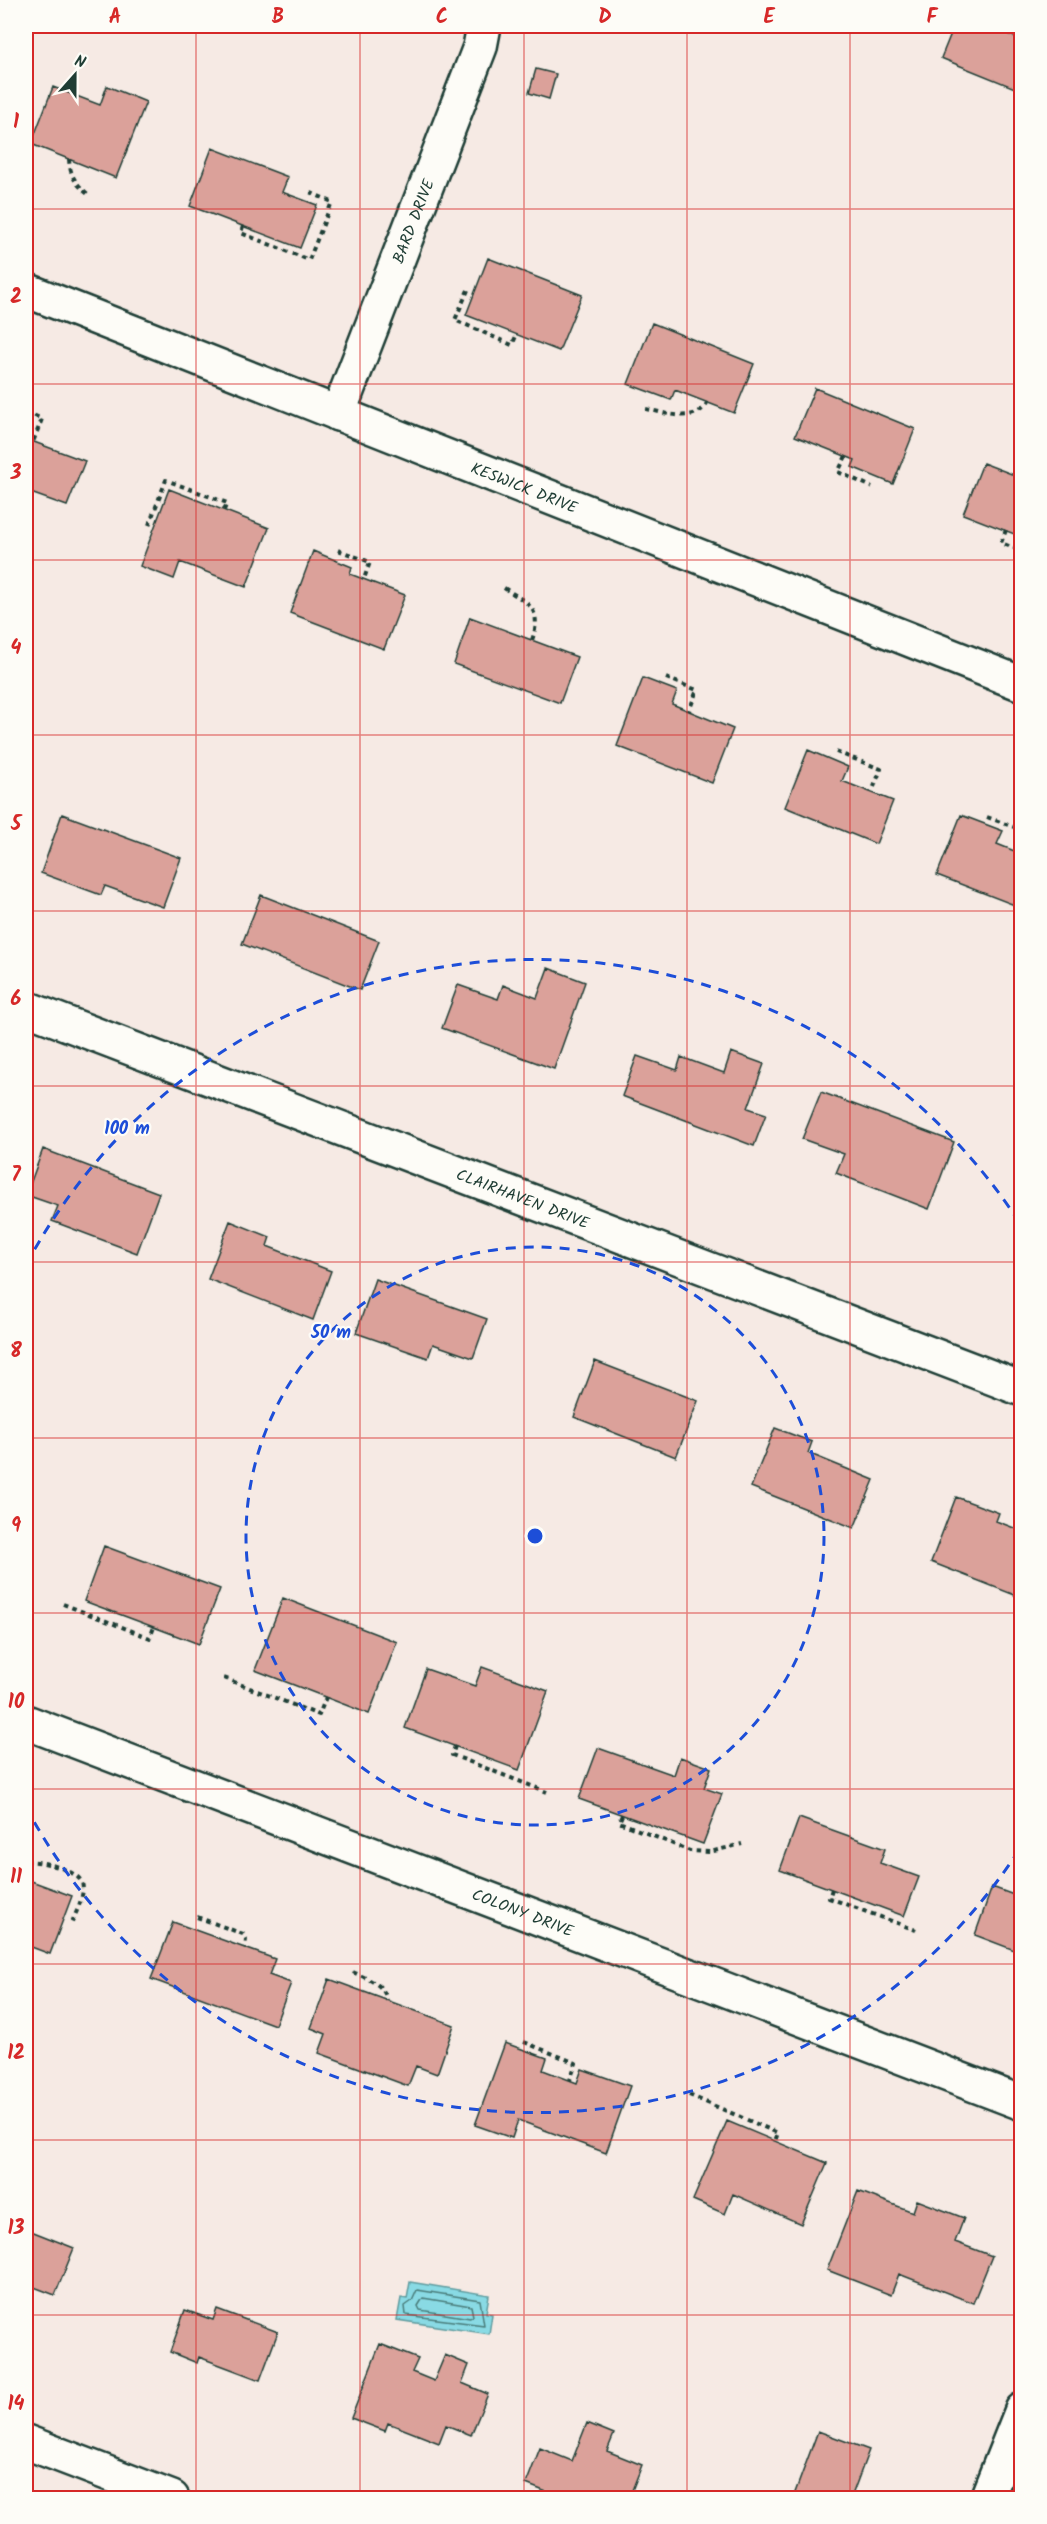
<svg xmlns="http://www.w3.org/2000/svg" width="1047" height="2524" viewBox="0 0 1047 2524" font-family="Kalam,sans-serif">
	<rect width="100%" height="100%" fill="#f6eae4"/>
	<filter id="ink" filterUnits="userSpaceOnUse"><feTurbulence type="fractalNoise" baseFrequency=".0167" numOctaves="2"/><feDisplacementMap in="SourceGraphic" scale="12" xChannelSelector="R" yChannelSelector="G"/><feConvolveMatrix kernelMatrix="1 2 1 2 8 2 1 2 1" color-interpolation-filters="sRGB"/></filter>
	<g filter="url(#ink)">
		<!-- water -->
		<path fill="#89dae4" stroke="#5f9b9e" stroke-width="1.5" d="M410,2282L489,2295L486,2313L492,2314L489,2334L397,2320L401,2298L407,2299Z"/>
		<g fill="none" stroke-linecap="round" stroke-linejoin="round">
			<!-- shore -->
			<path stroke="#497c7a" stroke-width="1.5" d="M417,2290L480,2300L484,2325L406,2315L405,2306L412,2301Z
				M423,2298L471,2306L473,2316L470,2318L420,2310L418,2306Z"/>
		</g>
		<!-- building -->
		<path fill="#dba19a" stroke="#1f3d34" stroke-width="1.5" d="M954,26H987L1015,37L1022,26V91L941,58Z
			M536,69L556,74L549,99L529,93Z
			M107,86L146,102L116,178L31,144L53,87L100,105Z
			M212,148L288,177L282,192L317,205L300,248L190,206Z
			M488,258L582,295L559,351L466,315Z
			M652,323L754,364L734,413L675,390L671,400L628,384Z
			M815,388L915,429L893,484L852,467L855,460L795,436Z
			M26,439L85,461L67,506L28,492L26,499Z
			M983,463L1022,478V537L963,514Z
			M169,489L269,528L246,587L180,562L174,579L140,566Z
			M313,551L352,567L350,574L405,595L384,649L290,613Z
			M470,617L577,657L560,703L454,664Z
			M643,678L677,691L672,704L733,729L712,783L617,746Z
			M808,750L848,767L842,781L893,801L876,844L785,807Z
			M62,814L181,858L163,907L105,886L101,895L41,873Z
			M961,815L1003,831L997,844L1022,854V908L937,875Z
			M261,895L379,941L360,990L242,944Z
			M548,968L585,982L554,1069L442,1028L458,985L498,999L503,985L537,998Z
			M731,1052L764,1064L748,1108L766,1114L754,1146L622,1096L637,1056L677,1070L681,1057L724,1073Z
			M821,1092L954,1142L929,1209L836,1173L844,1154L802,1139Z
			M43,1149L159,1193L137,1253L52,1221L58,1206L26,1195Z
			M230,1221L270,1237L267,1246L331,1271L313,1320L208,1279Z
			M375,1279L487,1319L473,1358L433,1344L428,1358L356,1333Z
			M595,1361L698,1401L676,1457L574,1417Z
			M775,1428L812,1442L808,1453L874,1480L854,1528L751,1487Z
			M956,1497L999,1513L996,1521L1022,1531V1598L931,1562Z
			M104,1546L220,1589L199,1644L84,1601Z
			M283,1598L397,1642L369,1714L255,1670Z
			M482,1667L548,1691L519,1770L405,1728L426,1669L475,1686Z
			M598,1748L674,1775L680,1757L711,1768L704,1788L722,1794L703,1844L579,1799Z
			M799,1818L885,1849L880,1863L919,1877L904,1916L780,1870Z
			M26,1879L72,1896L50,1954L26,1945Z
			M992,1887L1022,1898V1953L975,1935Z
			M173,1922L275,1959L269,1975L291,1983L275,2025L151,1979Z
			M329,1979L454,2025L437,2074L416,2066L408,2086L319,2053L326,2034L311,2028Z
			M505,2043L547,2058L543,2070L577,2083L582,2069L630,2086L606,2153L518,2120L512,2138L475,2125Z
			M727,2121L827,2163L801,2224L733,2194L725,2214L693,2200Z
			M858,2191L913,2212L917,2200L964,2218L955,2242L992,2256L973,2303L899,2274L891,2295L827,2270Z
			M26,2229L74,2248L55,2295L26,2284Z
			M217,2309L278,2332L260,2380L199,2357L197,2363L170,2352L185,2310L213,2320Z
			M380,2344L418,2359L412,2372L434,2381L445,2355L469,2365L462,2383L488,2394L471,2435L446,2425L439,2443L388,2423L385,2431L351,2418Z
			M587,2423L614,2434L607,2451L642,2465L629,2498H576L564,2493L562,2498L526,2484L540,2448L572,2461Z
			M818,2431L869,2450L851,2498H793Z"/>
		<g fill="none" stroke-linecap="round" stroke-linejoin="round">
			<!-- minor casing -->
			<g stroke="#1f3d34" stroke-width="38">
				<g id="minor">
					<path id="s1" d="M26,290L1022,684"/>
					<path id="s2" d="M338,414L480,47L484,26"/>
					<path id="s3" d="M26,1008L1022,1389"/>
					<path id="s4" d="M26,1722L1022,2103"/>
					<path d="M26,2442L172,2498"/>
					<path d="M987,2498L1022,2410"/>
				</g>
			</g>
			<!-- path -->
			<path stroke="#1f3d34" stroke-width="4" stroke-dasharray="4.5 4.5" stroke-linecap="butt" d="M1004,26L1018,31
				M69,159C70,176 76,184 89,195
				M243,226L241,233L309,260L332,202L307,191
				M468,290L455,320L512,345L517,334
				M646,409C666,413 695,424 707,403
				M26,412L42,419L33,442
				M846,456L838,472L872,487
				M149,525L166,480L227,503L224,510
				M1006,530L1001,543L1022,551
				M338,550L370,562L364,579
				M504,588C529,604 543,609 532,640
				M666,678L697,690L689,711
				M836,752L881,769L872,792
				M987,817L1022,830
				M1021,853L1022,852
				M63,1604L150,1638L154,1627
				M224,1678L319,1715L326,1697
				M455,1746L452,1755L547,1792
				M622,1815L619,1822L690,1851L710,1852L742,1844
				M26,1862C37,1859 78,1870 82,1883C86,1894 75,1914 71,1925
				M832,1889L829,1898L916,1930
				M197,1917L243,1934L246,1939L245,1948
				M353,1972C367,1979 385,1984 387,2001
				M524,2042L576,2063L570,2080
				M689,2095L778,2133L775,2141"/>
			<!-- minor -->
			<use href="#minor" stroke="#fdfcf7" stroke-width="33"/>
		</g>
	</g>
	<!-- grid -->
	<path fill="none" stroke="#d62828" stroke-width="1.5" stroke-opacity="0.55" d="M196,26V2498M360,26V2498M524,26V2498M687,26V2498M850,26V2498M26,209H1022M26,384H1022M26,560H1022M26,735H1022M26,911H1022M26,1086H1022M26,1262H1022M26,1438H1022M26,1613H1022M26,1789H1022M26,1964H1022M26,2140H1022M26,2315H1022"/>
	<!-- distance rings -->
	<g fill="none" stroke="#1d4ed8" stroke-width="3" stroke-dasharray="10 8">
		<circle cx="535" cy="1536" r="289"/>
		<path d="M1019 1850A577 577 0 0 1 26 1807M26 1265A577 577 0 0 1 1019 1222"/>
	</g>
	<g text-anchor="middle" stroke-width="4.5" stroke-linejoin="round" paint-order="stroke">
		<!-- street labels -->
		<g font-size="16" fill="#1f3d34" stroke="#fdfcf7">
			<text dy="6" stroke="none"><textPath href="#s2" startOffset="207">BARD DRIVE</textPath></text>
			<text dy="6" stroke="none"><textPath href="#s1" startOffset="536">KESWICK DRIVE</textPath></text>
			<text dy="6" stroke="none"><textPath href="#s3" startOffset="532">CLAIRHAVEN DRIVE</textPath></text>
			<text dy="6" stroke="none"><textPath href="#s4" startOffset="532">COLONY DRIVE</textPath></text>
		</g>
	</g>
	<circle cx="535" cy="1536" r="9" fill="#1d4ed8" stroke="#fdfcf7" stroke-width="3"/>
	<g font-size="18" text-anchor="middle" font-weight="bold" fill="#1d4ed8" stroke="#fdfcf7" stroke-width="4.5" stroke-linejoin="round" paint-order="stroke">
		<text x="127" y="1134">100 m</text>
		<text x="331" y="1338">50 m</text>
	</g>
	<!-- margin -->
	<rect width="1047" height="2524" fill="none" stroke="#fdfcf7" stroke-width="66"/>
	<!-- north arrow -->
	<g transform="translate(75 75) rotate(21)" stroke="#fdfcf7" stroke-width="4.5" paint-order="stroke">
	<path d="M0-4.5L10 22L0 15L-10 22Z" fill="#1f3d34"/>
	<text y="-9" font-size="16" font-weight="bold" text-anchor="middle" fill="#1f3d34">N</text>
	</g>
	<rect x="33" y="33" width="981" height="2458" fill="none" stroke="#d62828" stroke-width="2"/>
	<g font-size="20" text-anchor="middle" font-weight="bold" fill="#d62828">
		<text x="115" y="23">A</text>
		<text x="278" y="23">B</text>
		<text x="442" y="23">C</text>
		<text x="605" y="23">D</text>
		<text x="769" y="23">E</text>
		<text x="932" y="23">F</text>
		<text x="16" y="128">1</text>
		<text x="16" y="303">2</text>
		<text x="16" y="479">3</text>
		<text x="16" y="654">4</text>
		<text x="16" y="830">5</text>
		<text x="16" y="1005">6</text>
		<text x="16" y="1181">7</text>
		<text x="16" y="1357">8</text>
		<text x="16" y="1532">9</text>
		<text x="16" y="1708">10</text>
		<text x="16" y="1883">11</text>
		<text x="16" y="2059">12</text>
		<text x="16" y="2234">13</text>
		<text x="16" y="2410">14</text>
	</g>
</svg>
